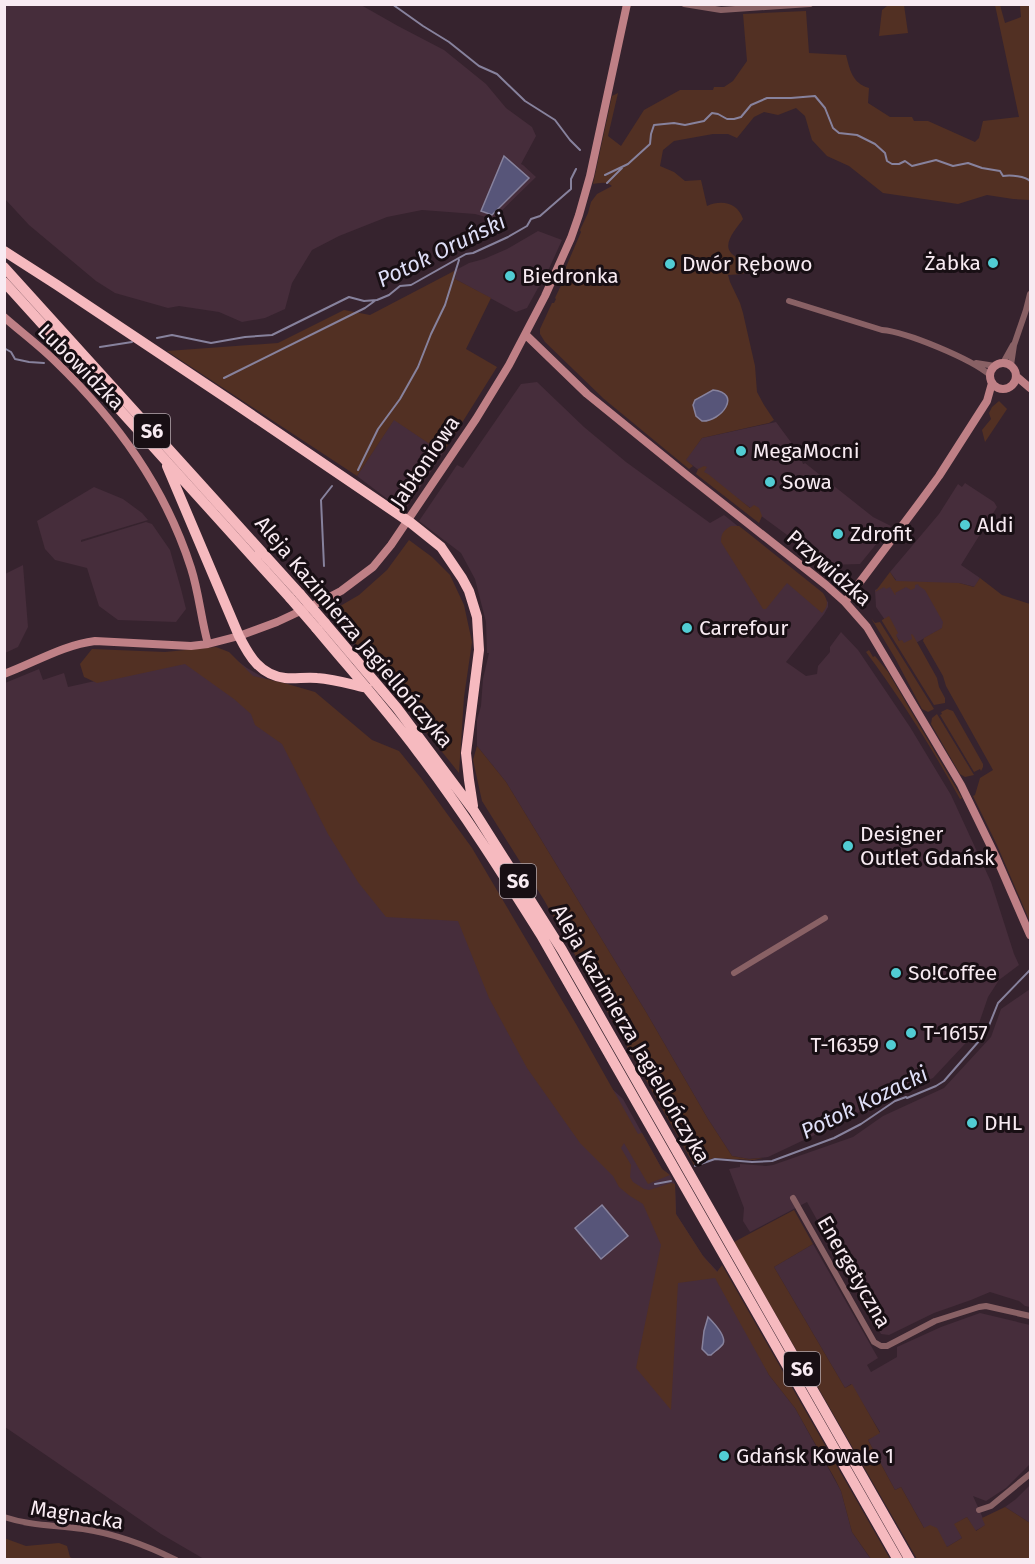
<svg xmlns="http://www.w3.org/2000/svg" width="1035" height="1564" viewBox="0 0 1035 1564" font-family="'Fira Sans',sans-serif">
	<rect width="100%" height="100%" fill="#36232e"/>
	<!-- built -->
	<path fill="#462d3b" d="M9,4L361,5L398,26L444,50L486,84L506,108L532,127L536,136L521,164L523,165L536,177L493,219L475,214L422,210L387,217L339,236L312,250L292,283L285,309L265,318L242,322L219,312L179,306L168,308L115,293L96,281L29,225L5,199L4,6Z
		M538,231L562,240L542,284L538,288L527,308L516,312L455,279L456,270L469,263L484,259L507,249Z
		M537,382L584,427L626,462L710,523L724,515L801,577L828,602V607L824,614L786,662L806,676L817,674L818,666L830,652V647L841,632L858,650L910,727L951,795L991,882L1014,954L1019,965L999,980L988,997L976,1032L933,1078L890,1096L823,1131L768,1157L749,1159L732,1156L708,1119L646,1012L506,782L477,746V720L481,706L483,679L489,653H487L486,622L475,579L461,553L419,521L457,465L463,468L521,384Z
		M394,419L443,453L407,507H398L357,476Z
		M776,422L793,445L803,454L801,459L803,464H804L805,463L873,517L891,526L860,564L828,565L685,460L702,438Z
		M965,483L994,502L997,507L961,565L980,578L975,587L959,583L948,625L905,649L876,607L875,590L896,580L890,572L939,514L958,484L962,487Z
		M94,487L123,499L142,513L148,520L81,540V542L146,522L152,524L170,550L181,589L186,609L176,622L118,620L99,606L87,568L55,560L45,549L37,521Z
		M23,565L28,627L18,647L5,653V574Z
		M223,650L247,668L322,712L611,1088L623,1099L662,1169L670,1175L675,1184L676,1214L703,1256L718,1272L769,1375L795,1408L841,1491L852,1532L870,1558H863L864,1560L204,1559L161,1534L5,1427V683L39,669L43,680L64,673L68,687L181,662Z
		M1030,989V1307L1025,1306L1019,1301L990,1292L971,1300L934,1313L889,1335L881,1334L807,1202L750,1232L743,1221L744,1208L729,1169L740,1167V1164L766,1166L773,1165L853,1137L883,1116L944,1088L991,1037L1001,1009Z
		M813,1244L878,1358L867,1365L871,1372L897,1357V1347L941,1327L980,1313L1030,1325V1464L1006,1488L986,1501L973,1496L986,1525L975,1531L967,1517L955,1524L962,1538L947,1547L924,1528L901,1487L895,1490L868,1440L880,1432L851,1384L845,1388L774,1267Z
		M1030,1485V1523L1005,1507L1016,1499Z"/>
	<!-- green -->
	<path fill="#523023" d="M904,5L908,33L879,36L882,10L887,6Z
		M995,5H1000L1005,23L1021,17L1020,6L1030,5V200L1013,199L987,195L958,204L883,193L849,166L827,156L812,140L805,116L796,108L778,115L764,112L754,117L737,138L728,134H713L674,141L663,150L660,166L674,172L685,181L701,180L707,206C722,199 738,203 743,219C737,228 721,244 732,254C738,259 743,260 748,267L743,274L728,275L730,282L740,303L743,313L755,366L757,392L764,405L774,420L769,423L702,438L686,460L693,466L689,469L604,399L545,342L540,334V329L552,303H554L556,299L555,298L564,279L562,276L563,274L581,232L580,230L588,213L591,202L597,194L612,186C607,181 600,183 593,184L612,96L618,93L608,136L621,146L644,110L680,90H713L714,87H724L733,81L747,61L743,14L806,11L809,53L846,55C850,70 852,83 869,88L868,103L890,117H912L914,121H928L975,142L979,138L983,121L1019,117Z
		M456,270L455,279L491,298L466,349L497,367L443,453L394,420L357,476L167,351L278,343L344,310L370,315Z
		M999,401L1007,409L985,442L982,430L991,419L989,413L992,407Z
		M704,466L707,467L704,472L708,474L750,508L754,505L759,508L762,516L759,523L696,474L698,469Z
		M731,526H739L748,533L823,593C828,601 829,605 822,613L787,583L766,609H763L721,542C721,533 724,530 731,526Z
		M409,540L432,557L450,575L464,605L472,642L464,697L459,773L330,612L359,595L387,570Z
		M890,572L896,581L959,583L974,587L980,578L1002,595L1030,604V922L997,845L973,796L975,795L980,778L993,770L946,686L943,676L923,641L924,638L942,628L943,622L925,590L919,586L918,584L915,585V588L911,590L906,587L895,593L896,595H895L890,587L886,589L884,587L875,592Z
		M889,616L898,633L896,635L899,641L902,640L904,643L912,639L911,634L913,635L937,678L939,687L945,698V703L934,705L882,621V620Z
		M871,618L875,623L880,622L934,709L928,712L922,709L895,658Z
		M216,647L229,652L253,676L284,683L315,692L372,740L399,751L421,778L472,848L576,1024L638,1134L642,1133L662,1169L670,1175L648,1184L624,1143L621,1148L631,1165L630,1177L633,1182L644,1189L649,1190L671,1183L675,1184L676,1214L703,1256L717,1272L722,1265L890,1559H871L852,1532L841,1491L835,1479L795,1408L769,1375L715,1278L678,1283L671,1410L636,1368L661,1245L643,1204L630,1196L619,1187L613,1176L580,1143L527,1068L489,998L458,921L386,917L358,882L328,834L282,744L255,725L251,714L234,699L185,664L97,683L84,677L80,664L92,649L165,652Z
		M869,650L873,657L875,656L888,672L962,798L960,799C932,748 901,699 866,652Z
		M947,709L953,711L983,764V767L981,771L980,769L974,772L940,715L942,714L941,712Z
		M937,714L974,775L965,777L960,774L931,724L932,718Z
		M477,746L506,782L646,1012L708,1119L732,1156L749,1159L763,1158L754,1160L714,1158L694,1165L544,900L482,801L473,760Z
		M794,1210L813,1244L774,1267L845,1388L852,1384L880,1433L868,1440L895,1490L901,1487L924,1528L930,1525L937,1528L947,1547L962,1538L954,1524L967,1517L976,1531L985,1525L982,1518L1005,1507L1030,1523V1559H917L734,1242Z
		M4,1538L26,1546L59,1543L67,1546L70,1557L73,1559H5Z"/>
	<!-- water -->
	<path fill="#575579" stroke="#87829d" stroke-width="1.5" d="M504,156L529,178L492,215L481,211Z
		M713,390C743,393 721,422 702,421L696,416L693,405L695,400Z
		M602,1205L628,1236L601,1259L575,1228Z
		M708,1317C714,1323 727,1336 723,1344C720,1348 714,1352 711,1355H708L702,1349L704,1331Z"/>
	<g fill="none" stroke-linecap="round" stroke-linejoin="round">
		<!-- stream -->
		<path stroke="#87829d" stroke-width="2" d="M392,4L423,26L449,42L479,66L497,74L525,101L555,120L570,140L580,150
			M605,175L628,164L650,144L651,134L654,125L674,123L685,125L704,121L712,113L718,114L727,119H734L741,117L751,105L767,98H791L815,96L825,108L833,128L839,133L857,135L875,144L885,153L887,161L892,164H899L905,161L912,166L936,160L953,166L968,163L982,168L1000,171L1003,176C1011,175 1025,176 1030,181
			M607,183L622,168
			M157,338L172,335L211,343L245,337L272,335L349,297L364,301L377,300L389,295L400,286L411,285L466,254L473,253L508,237L527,226L531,219L540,216L571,189V179L576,169
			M100,347L132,342
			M4,348L11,352L15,359L29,362L44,363
			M224,378L365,308L376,300
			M358,470L378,429L400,399L418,367L431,334L445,305L459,260
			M324,566L321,500L332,486
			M695,1166L715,1159L752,1162L772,1161L834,1138L861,1124L895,1101L906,1097L907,1098L936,1086L944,1081L986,1033L998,1003L1030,970
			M655,1184L671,1181"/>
		<!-- street -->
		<path stroke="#896165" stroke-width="6" d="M684,4L721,10L810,4
			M789,301L882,330C907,332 971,359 990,375
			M976,363L995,366
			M1003,363L1013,345
			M1011,365L1014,345L1026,310L1030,294
			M734,973L825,918
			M793,1198L874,1342L881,1346H887L935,1321L979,1307L986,1306L1030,1316
			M979,1510L991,1506L1030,1474
			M4,1517C31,1526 56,1525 83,1529C116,1534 146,1545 176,1560"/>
		<!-- secondary -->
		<path stroke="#bf8086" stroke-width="8" d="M4,317C21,332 40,346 56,362C117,421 165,487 191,568C199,593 201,619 208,644
			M526,335L587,394L688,476L826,585L845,602L867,627L961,785L996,857L1030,935
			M990 376a13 13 0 1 1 26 0a13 13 0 1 1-26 0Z
			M1016,376L1030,388
			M845,602L920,502L939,476L987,401L992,383
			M4,674C34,663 63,645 95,641L191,646L208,644L239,636L277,622L322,601L341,591L373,567L391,545L476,419L509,365L545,296L571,238L579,215L590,176L627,4"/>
		<!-- highway -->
		<path stroke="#f6babf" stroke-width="10" d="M4,251L57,285L237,405L411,523L441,547L462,578L469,591L477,617L479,650L466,753L469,780L473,806
			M4,267L300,594
			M4,282L290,598
			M167,466L239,636C249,656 260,675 285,678C295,679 306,677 317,678C334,679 350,684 367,688
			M325,623L397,708L474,811L562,950L910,1560
			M316,628C350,669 386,709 418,752C463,811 502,873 541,935L898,1560"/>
		<!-- highway-bridge -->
		<path stroke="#f6babf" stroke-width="10" d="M300,594L325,623
			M290,598L316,628"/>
	</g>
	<!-- markers -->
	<g fill="#51ccd3" stroke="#180f14" stroke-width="2">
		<circle cx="993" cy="263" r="6"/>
		<circle cx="670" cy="264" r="6"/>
		<circle cx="510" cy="276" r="6"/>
		<circle cx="741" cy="451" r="6"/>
		<circle cx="770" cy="482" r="6"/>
		<circle cx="965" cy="525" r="6"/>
		<circle cx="838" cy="534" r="6"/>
		<circle cx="687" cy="628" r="6"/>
		<circle cx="848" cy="846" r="6"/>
		<circle cx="896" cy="973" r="6"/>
		<circle cx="911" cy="1033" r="6"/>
		<circle cx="891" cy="1045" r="6"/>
		<circle cx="972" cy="1123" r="6"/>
		<circle cx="724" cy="1456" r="6"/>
	</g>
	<g text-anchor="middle" stroke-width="6" stroke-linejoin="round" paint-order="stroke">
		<!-- shield labels -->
		<g fill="#180f14" stroke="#b5a9af" stroke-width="1.5">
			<rect x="134" y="414" width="36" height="34" rx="4.5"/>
			<rect x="500" y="864" width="36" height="34" rx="4.5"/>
			<rect x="784" y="1352" width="36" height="34" rx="4.5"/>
		</g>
		<g font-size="20" font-weight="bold" fill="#f8ebf2">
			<text x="152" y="438">S6</text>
			<text x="518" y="888">S6</text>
			<text x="802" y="1376">S6</text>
		</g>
		<!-- poi labels -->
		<g font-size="21" fill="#f8ebf2" stroke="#180f14" text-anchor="start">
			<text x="981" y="270" text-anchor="end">Żabka</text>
			<text x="682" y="271">Dwór Rębowo</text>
			<text x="522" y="283">Biedronka</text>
			<text x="753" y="458">MegaMocni</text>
			<text x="782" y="489">Sowa</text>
			<text x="977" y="532">Aldi</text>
			<text x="850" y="541">Zdrofit</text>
			<text x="699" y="635">Carrefour</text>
			<text x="860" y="841">Designer<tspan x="860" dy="24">Outlet Gdańsk</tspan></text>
			<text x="908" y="980">So!Coffee</text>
			<text x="923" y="1040">T-16157</text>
			<text x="879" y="1052" text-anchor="end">T-16359</text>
			<text x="984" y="1130">DHL</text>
			<text x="736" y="1463">Gdańsk Kowale 1</text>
		</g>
		<!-- street labels -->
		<g font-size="21" fill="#f8ebf2" stroke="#180f14">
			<text transform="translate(81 367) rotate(45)" y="7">Lubowidzka</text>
			<text transform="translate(425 462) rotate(-56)" y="7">Jabłoniowa</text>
			<text transform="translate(829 568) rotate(41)" y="7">Przywidzka</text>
			<text transform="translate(354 632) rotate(50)" y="7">Aleja Kazimierza Jagiellończyka</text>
			<text transform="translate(631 1034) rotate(60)" y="7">Aleja Kazimierza Jagiellończyka</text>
			<text transform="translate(854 1272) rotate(60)" y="7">Energetyczna</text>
			<text transform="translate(77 1515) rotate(9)" y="7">Magnacka</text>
		</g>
		<!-- water labels -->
		<g font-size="22" font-style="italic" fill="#dfdff8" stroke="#180f14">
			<text transform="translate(441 250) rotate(-26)" y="8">Potok Oruński</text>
			<text transform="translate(864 1102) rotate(-26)" y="8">Potok Kozacki</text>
		</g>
	</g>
	<!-- border -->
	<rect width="1035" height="1564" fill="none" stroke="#f8ebf2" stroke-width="12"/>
</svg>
